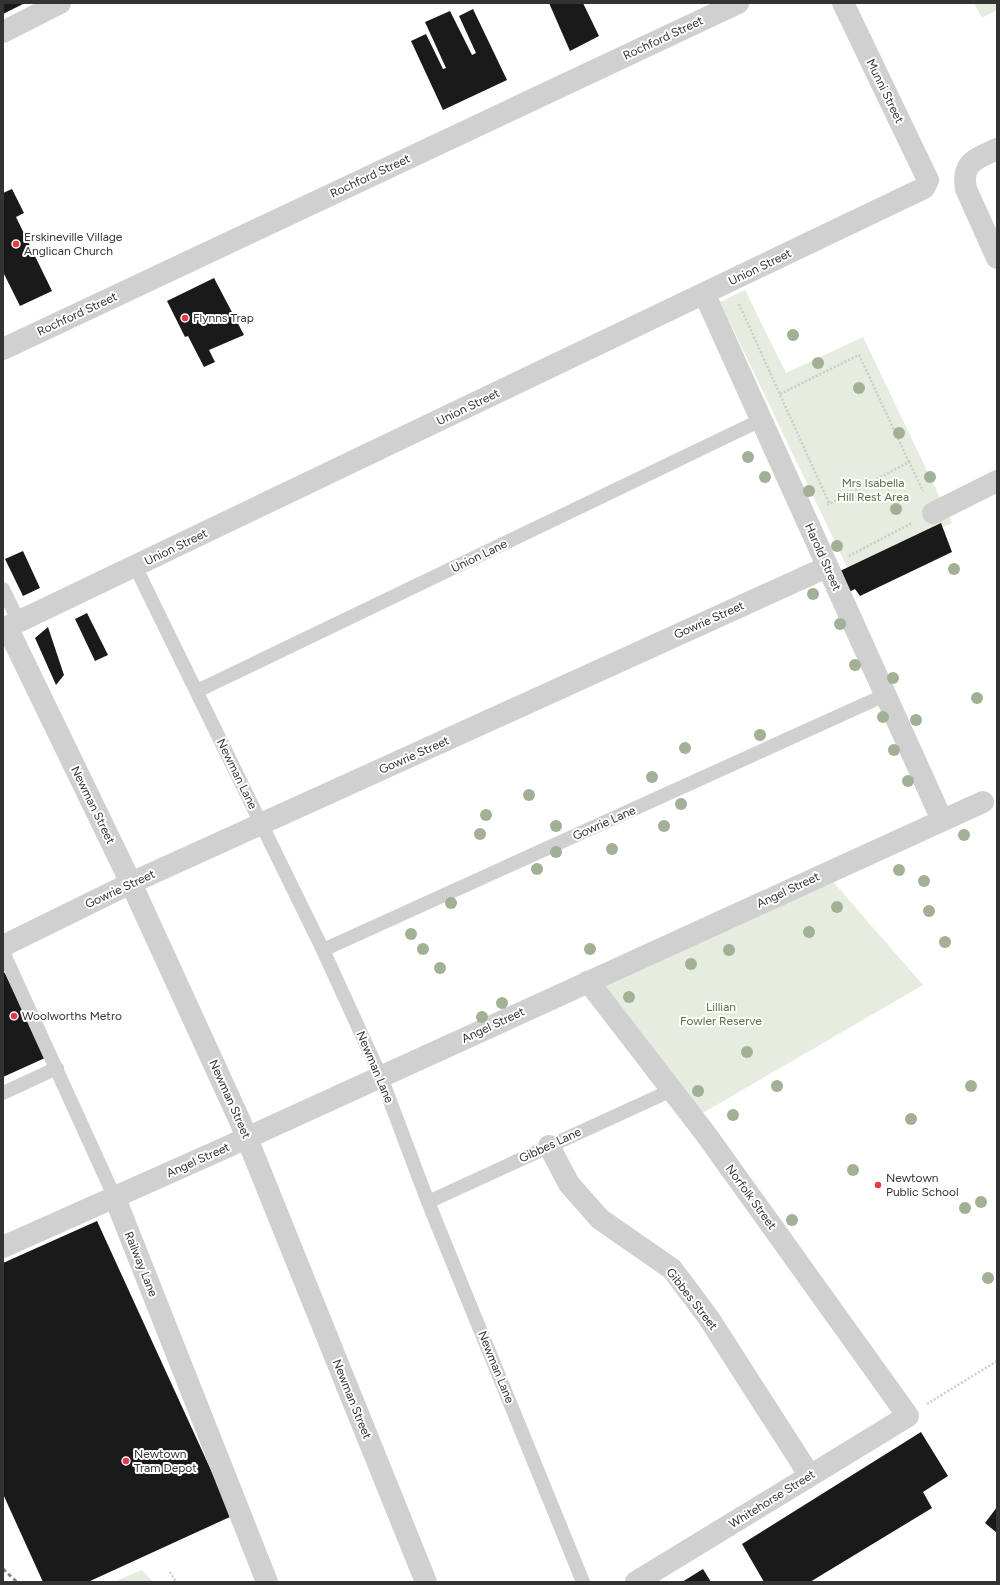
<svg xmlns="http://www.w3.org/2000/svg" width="1000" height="1585" viewBox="0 0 1000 1585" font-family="Figtree,sans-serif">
	<rect width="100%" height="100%" fill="#fff"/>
	<!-- green -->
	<path fill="#e6ecdf" d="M974,3H997V10L982,18Z
		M745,290L786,373L863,337L952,523L849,571L720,302Z
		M829,877L923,985L701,1114L603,986Z
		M142,1570L153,1582H113Z"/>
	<!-- building -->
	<path fill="#1a1a1a" d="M3,3H25L3,14Z
		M549,3H583L599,36L570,51Z
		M473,9L507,80L443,110L411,41L426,34L443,69L446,68L425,22L450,11L472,55L476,53L459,16Z
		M12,189L24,213L16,217L52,291L20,306L3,272V193Z
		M214,278L244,335L209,350L215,362L204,367L188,336L185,337L167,301Z
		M941,523L952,552L860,596L855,589L849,592L840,571Z
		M23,551L40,588L23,596L5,559Z
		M87,613L108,655L95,661L75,619Z
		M48,627L64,675L56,685L35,638Z
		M3,973H5L45,1058L3,1077Z
		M97,1221L232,1516L88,1582H43L3,1494V1263Z
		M921,1432L948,1476L923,1492L932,1508L810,1582H764L742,1544Z
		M997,1507V1533L985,1523Z
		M703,1569L711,1582H682Z"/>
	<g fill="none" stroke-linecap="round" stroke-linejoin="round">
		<!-- path -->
		<path stroke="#cdcdcd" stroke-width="2.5" stroke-dasharray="2 2" stroke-linecap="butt" d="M739,304L829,503
			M780,394L859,355L909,462
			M827,505L909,462L923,491
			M849,556L912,523
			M927,1404L997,1361
			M170,1572L176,1582"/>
		<!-- service -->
		<path stroke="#d0d0d0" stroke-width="14" d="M135,566L323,950L381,1077L428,1202L583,1582
			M3,589L19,622
			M197,691L761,420
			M323,950L885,695
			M3,952L115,1198
			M3,1093L57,1068
			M428,1202L672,1090"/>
		<!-- minor -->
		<path stroke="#d0d0d0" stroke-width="22" d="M3,32L60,3
			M997,149C976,159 961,162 966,189L997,258
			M704,293L942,820
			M3,349L738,3
			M933,513L997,481
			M7,627L131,883L240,1121L426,1582
			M3,629L924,188L928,180L843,3
			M3,946L131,883L827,567
			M587,982L594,989L705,1133L908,1416L636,1582
			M549,1146L569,1184L600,1219L672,1269L708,1317L810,1476
			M115,1198L267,1582
			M3,1247L227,1147L983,802"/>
		<!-- rail -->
		<path stroke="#888" stroke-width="3" stroke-dasharray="4 3" stroke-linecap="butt" d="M3,1569L17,1582"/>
	</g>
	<!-- trees -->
	<g fill="#a2b095">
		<circle cx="793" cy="335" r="6"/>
		<circle cx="818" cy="363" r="6"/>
		<circle cx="859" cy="388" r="6"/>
		<circle cx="899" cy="433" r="6"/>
		<circle cx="748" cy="457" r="6"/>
		<circle cx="765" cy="477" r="6"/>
		<circle cx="930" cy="477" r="6"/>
		<circle cx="809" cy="491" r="6"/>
		<circle cx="896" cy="509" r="6"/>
		<circle cx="837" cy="546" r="6"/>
		<circle cx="954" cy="569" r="6"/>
		<circle cx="813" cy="594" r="6"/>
		<circle cx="840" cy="624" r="6"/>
		<circle cx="855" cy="665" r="6"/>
		<circle cx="893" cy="678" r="6"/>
		<circle cx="977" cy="698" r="6"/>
		<circle cx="883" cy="717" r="6"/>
		<circle cx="916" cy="720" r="6"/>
		<circle cx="760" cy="735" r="6"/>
		<circle cx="685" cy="748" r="6"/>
		<circle cx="894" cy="750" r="6"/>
		<circle cx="652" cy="777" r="6"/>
		<circle cx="908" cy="781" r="6"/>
		<circle cx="529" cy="795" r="6"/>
		<circle cx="681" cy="804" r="6"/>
		<circle cx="486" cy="815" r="6"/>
		<circle cx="556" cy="826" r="6"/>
		<circle cx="664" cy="826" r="6"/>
		<circle cx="480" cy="834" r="6"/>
		<circle cx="964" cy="835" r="6"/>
		<circle cx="612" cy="849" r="6"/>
		<circle cx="556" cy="852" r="6"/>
		<circle cx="537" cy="869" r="6"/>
		<circle cx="899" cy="870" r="6"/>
		<circle cx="924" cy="881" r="6"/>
		<circle cx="451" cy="903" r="6"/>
		<circle cx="837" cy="907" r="6"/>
		<circle cx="929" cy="911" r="6"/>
		<circle cx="809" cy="932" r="6"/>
		<circle cx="411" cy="934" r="6"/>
		<circle cx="945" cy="942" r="6"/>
		<circle cx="423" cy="949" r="6"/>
		<circle cx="590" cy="949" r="6"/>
		<circle cx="729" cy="950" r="6"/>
		<circle cx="691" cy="964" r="6"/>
		<circle cx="440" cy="968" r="6"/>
		<circle cx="629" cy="997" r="6"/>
		<circle cx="502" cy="1003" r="6"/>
		<circle cx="482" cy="1017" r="6"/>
		<circle cx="747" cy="1052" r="6"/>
		<circle cx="777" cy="1086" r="6"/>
		<circle cx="971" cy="1086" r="6"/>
		<circle cx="698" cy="1091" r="6"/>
		<circle cx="733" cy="1115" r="6"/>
		<circle cx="911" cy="1119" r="6"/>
		<circle cx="853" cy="1170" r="6"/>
		<circle cx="981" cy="1202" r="6"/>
		<circle cx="965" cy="1208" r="6"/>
		<circle cx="792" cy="1220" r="6"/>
		<circle cx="988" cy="1278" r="6"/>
	</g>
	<!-- markers -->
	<g fill="#e63946" stroke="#fff" stroke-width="1.5">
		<circle cx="16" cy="244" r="4"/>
		<circle cx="185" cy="318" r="4"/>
		<circle cx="14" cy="1016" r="4"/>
		<circle cx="878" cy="1185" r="4"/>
		<circle cx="126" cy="1461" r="4"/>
	</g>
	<g text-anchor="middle" stroke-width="4" stroke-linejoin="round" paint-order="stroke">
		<!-- street labels -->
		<g font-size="12" fill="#333" stroke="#fff">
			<text transform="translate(663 38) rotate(-25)" y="4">Rochford Street</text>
			<text transform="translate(885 91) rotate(64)" y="4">Munni Street</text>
			<text transform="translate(370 176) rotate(-25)" y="4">Rochford Street</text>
			<text transform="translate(760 267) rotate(-26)" y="4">Union Street</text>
			<text transform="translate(77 314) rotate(-25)" y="4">Rochford Street</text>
			<text transform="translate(468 407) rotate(-26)" y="4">Union Street</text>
			<text transform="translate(176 547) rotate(-26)" y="4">Union Street</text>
			<text transform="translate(479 556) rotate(-26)" y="4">Union Lane</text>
			<text transform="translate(823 557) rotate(66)" y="4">Harold Street</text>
			<text transform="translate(709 620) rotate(-24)" y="4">Gowrie Street</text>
			<text transform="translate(414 755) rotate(-24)" y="4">Gowrie Street</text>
			<text transform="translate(237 774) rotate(64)" y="4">Newman Lane</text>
			<text transform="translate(93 805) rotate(64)" y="4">Newman Street</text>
			<text transform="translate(604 823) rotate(-24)" y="4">Gowrie Lane</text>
			<text transform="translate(120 889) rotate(-25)" y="4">Gowrie Street</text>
			<text transform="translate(788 890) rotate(-25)" y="4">Angel Street</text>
			<text transform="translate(493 1025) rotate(-25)" y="4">Angel Street</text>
			<text transform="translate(375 1067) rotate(67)" y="4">Newman Lane</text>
			<text transform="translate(230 1099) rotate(66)" y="4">Newman Street</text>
			<text transform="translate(550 1145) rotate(-25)" y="4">Gibbes Lane</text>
			<text transform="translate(198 1160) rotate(-24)" y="4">Angel Street</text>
			<text transform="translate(751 1197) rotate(54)" y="4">Norfolk Street</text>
			<text transform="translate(141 1264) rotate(68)" y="4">Railway Lane</text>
			<text transform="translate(692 1299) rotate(52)" y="4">Gibbes Street</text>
			<text transform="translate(496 1367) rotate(68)" y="4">Newman Lane</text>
			<text transform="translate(352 1399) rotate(68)" y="4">Newman Street</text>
			<text transform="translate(772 1499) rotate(-32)" y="4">Whitehorse Street</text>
		</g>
		<!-- poi labels -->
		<g font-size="12" fill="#333" stroke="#fff" text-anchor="start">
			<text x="24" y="241">Erskineville Village<tspan x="24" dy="14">Anglican Church</tspan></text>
			<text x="193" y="322">Flynns Trap</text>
			<text x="22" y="1020">Woolworths Metro</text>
			<text x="886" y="1182">Newtown<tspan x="886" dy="14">Public School</tspan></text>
			<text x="134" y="1458">Newtown<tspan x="134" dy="14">Tram Depot</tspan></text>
		</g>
		<!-- park labels -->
		<g font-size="12" fill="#56703f" stroke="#fff">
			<text x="873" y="487">Mrs Isabella<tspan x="873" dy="14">Hill Rest Area</tspan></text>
			<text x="721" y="1011">Lillian<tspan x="721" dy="14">Fowler Reserve</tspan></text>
		</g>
	</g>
	<!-- border -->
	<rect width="1000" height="1585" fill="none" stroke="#333333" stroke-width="8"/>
</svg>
